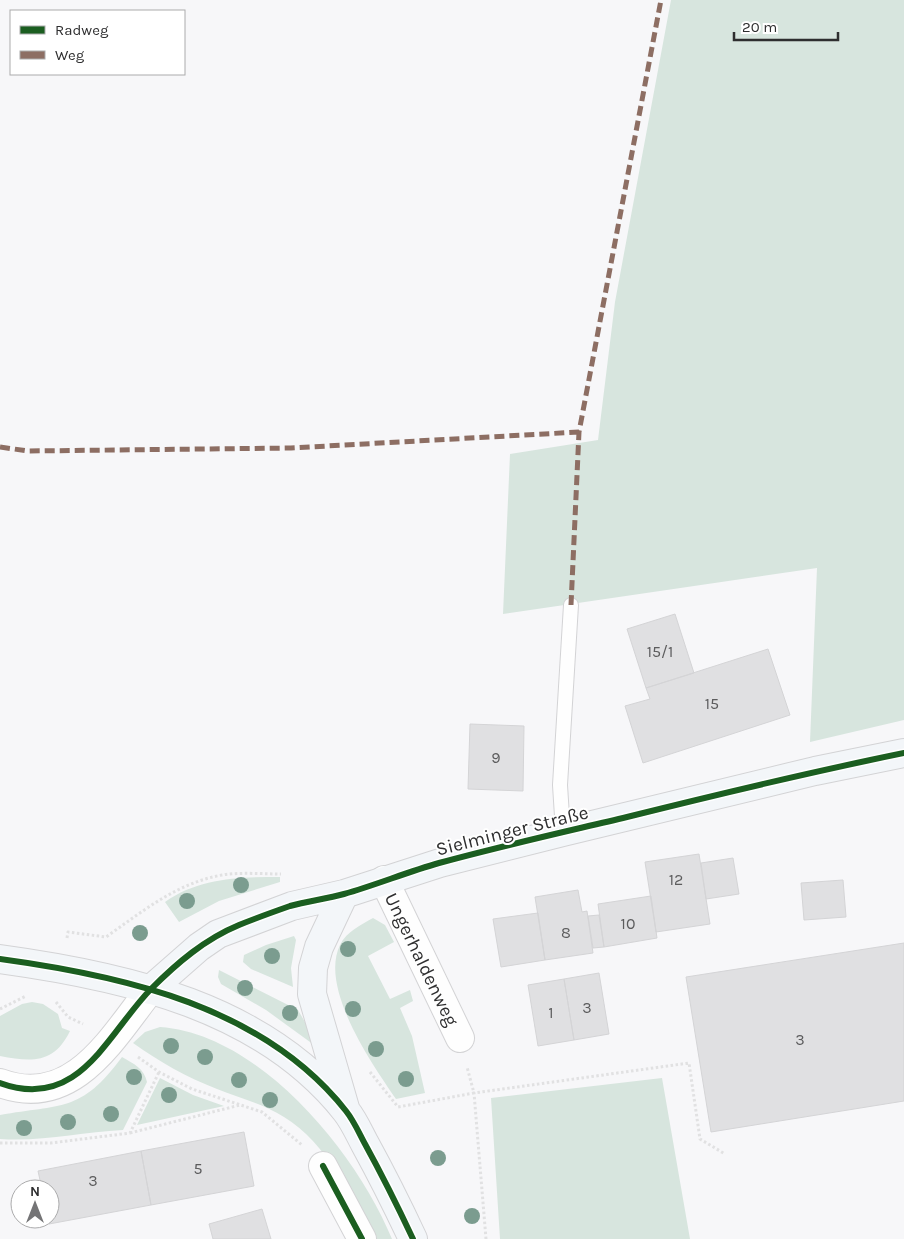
<svg xmlns="http://www.w3.org/2000/svg" width="904" height="1239" viewBox="0 0 904 1239" font-family="Karla,sans-serif">
	<rect width="100%" height="100%" fill="#f7f7f9"/>
	<!-- green -->
	<path fill="#d7e5de" d="M671,0H904V720L810,742L817,568L503,614L510,454L598,440L615,302Z
		M280,877V882L219,901L179,922L165,902C199,878 239,877 280,877Z
		M373,918L385,925L394,942L368,956L390,999L410,990L413,1001L400,1008L412,1036L425,1093L396,1099C372,1064 319,988 340,945C347,931 361,925 373,918Z
		M294,936L296,940L291,968L293,987L251,969L243,962L244,955L266,945Z
		M219,970L298,1010L321,1050L266,1010L221,984L218,977Z
		M32,1002L43,1004L58,1014L62,1028L70,1031C54,1064 32,1062 0,1056V1016L22,1004Z
		M160,1027C260,1034 357,1153 392,1239H373C351,1196 327,1143 284,1117C263,1104 240,1098 217,1089C186,1077 160,1062 133,1043L145,1032Z
		M122,1057C134,1064 144,1068 147,1082L123,1130C81,1132 42,1142 0,1139V1115C61,1104 81,1113 122,1057Z
		M160,1078L193,1095L224,1106L137,1125Z
		M662,1078L690,1239H500L491,1098Z"/>
	<!-- building -->
	<path fill="#e0e0e2" stroke="#d4d4d6" d="M675,614L694,673L646,688L627,629Z
		M768,649L790,715L643,763L625,706L650,699L646,688Z
		M470,724L524,726L523,791L468,789Z
		M699,854L710,924L656,932L645,862Z
		M733,858L739,894L706,899L701,863Z
		M843,880L846,917L804,920L801,883Z
		M578,890L582,912L587,911L593,953L545,960L535,897Z
		M651,896L657,938L604,947L598,904Z
		M538,913L545,960L501,967L493,919Z
		M599,915L604,947L593,948L588,916Z
		M904,943V1101L711,1132L686,977Z
		M599,973L609,1034L574,1040L564,979Z
		M564,979L574,1040L538,1046L528,985Z
		M244,1132L254,1186L151,1205L141,1151Z
		M141,1151L151,1205L49,1224L50,1189H42L38,1171Z
		M262,1209L271,1239H213L209,1224Z"/>
	<g fill="none" stroke-linecap="round" stroke-linejoin="round">
		<!-- lane casing -->
		<g stroke="#d3d3d5" stroke-width="16">
			<path id="lane" d="M563,832L560,785L571,605"/>
		</g>
		<!-- street casing -->
		<g stroke="#d3d3d5" stroke-width="30">
			<g id="street">
				<path id="s1" d="M384,880L460,1038"/>
				<path d="M0,1083C73,1110 112,1038 150,990"/>
				<path d="M323,1166L362,1239"/>
			</g>
		</g>
		<!-- secondary casing -->
		<g stroke="#d3d3d5" stroke-width="30">
			<path id="secondary" d="M344,894L319,947L313,968L312,994L345,1108
				M0,959C125,976 264,1007 346,1111C354,1121 359,1133 365,1144C382,1175 398,1207 413,1239
				M150,990L199,947L218,934L292,906L344,894L440,863L563,832L815,771L904,753"/>
		</g>
		<!-- path -->
		<path stroke="#e1e1e2" stroke-width="3" stroke-dasharray="2.5 2.5" stroke-linecap="butt" d="M67,938L68,932L106,937C143,911 177,883 222,875C241,872 262,874 281,874
			M56,1002L68,1017L83,1024
			M0,1009L26,996
			M138,1057L159,1072L192,1089L262,1112L302,1145
			M370,1072L398,1107L474,1093L467,1067
			M130,1133L240,1105
			M0,1143H51L130,1133L159,1072
			M486,1239L474,1093L689,1063L700,1139L725,1154"/>
		<!-- lane -->
		<use href="#lane" stroke="#fefefe" stroke-width="14"/>
		<!-- street -->
		<use href="#street" stroke="#fefefe" stroke-width="28"/>
		<!-- secondary -->
		<use href="#secondary" stroke="#f3f6f9" stroke-width="28"/>
		<!-- quiet -->
		<path stroke="#8d6e63" stroke-width="5" stroke-dasharray="10 5" stroke-linecap="butt" d="M0,447L28,451L291,448L579,432
			M571,605L579,432L661,0"/>
		<!-- cycleway casing -->
		<g stroke="#fff" stroke-width="9">
			<path id="cycleway" d="M0,959C125,976 264,1007 346,1111C354,1121 359,1133 365,1144C382,1175 398,1207 413,1239
				M0,1083C79,1112 107,1034 151,989C177,963 205,939 239,925C256,918 273,912 290,906C308,901 326,899 344,894C376,885 407,872 439,863C501,846 564,832 627,817C719,794 811,772 904,753
				M323,1166L362,1239"/>
		</g>
		<!-- cycleway -->
		<use href="#cycleway" stroke="#1b5e20" stroke-width="6"/>
	</g>
	<!-- trees -->
	<g fill="#7b9c8f">
		<circle cx="241" cy="885" r="8"/>
		<circle cx="187" cy="901" r="8"/>
		<circle cx="140" cy="933" r="8"/>
		<circle cx="348" cy="949" r="8"/>
		<circle cx="272" cy="956" r="8"/>
		<circle cx="245" cy="988" r="8"/>
		<circle cx="353" cy="1009" r="8"/>
		<circle cx="290" cy="1013" r="8"/>
		<circle cx="171" cy="1046" r="8"/>
		<circle cx="376" cy="1049" r="8"/>
		<circle cx="205" cy="1057" r="8"/>
		<circle cx="134" cy="1077" r="8"/>
		<circle cx="406" cy="1079" r="8"/>
		<circle cx="239" cy="1080" r="8"/>
		<circle cx="169" cy="1095" r="8"/>
		<circle cx="270" cy="1100" r="8"/>
		<circle cx="111" cy="1114" r="8"/>
		<circle cx="68" cy="1122" r="8"/>
		<circle cx="24" cy="1128" r="8"/>
		<circle cx="438" cy="1158" r="8"/>
		<circle cx="472" cy="1216" r="8"/>
	</g>
	<g text-anchor="middle" stroke-width="4" stroke-linejoin="round" paint-order="stroke">
		<!-- number labels -->
		<g font-size="16" fill="#5c5c5d">
			<text x="660" y="657">15/1</text>
			<text x="712" y="709">15</text>
			<text x="496" y="763">9</text>
			<text x="676" y="885">12</text>
			<text x="628" y="929">10</text>
			<text x="566" y="938">8</text>
			<text x="587" y="1013">3</text>
			<text x="551" y="1018">1</text>
			<text x="800" y="1045">3</text>
			<text x="198" y="1174">5</text>
			<text x="93" y="1186">3</text>
		</g>
		<!-- street labels -->
		<g font-size="19" fill="#2e2e2f" stroke="#fff">
			<text transform="translate(512 830) rotate(-14)" y="7">Sielminger Straße</text>
			<text dy="7" stroke="none"><textPath href="#s1" startOffset="88">Ungerhaldenweg</textPath></text>
		</g>
	</g>
	<!-- legend -->
	<rect x="10" y="10" width="175" height="65" fill="#ffffff" stroke="#ababac"/>
	<rect x="20" y="26" width="25" height="8" fill="#1b5e20" stroke="#ababac"/>
	<text x="55" y="35" font-size="15" fill="#2e2e2f">Radweg</text>
	<rect x="20" y="51" width="25" height="8" fill="#8d6e63" stroke="#ababac"/>
	<text x="55" y="60" font-size="15" fill="#2e2e2f">Weg</text>
	<!-- north arrow -->
	<g transform="translate(35 1204)"><circle r="24" fill="#ffffff" stroke="#ababac"/>
	<path d="M0-4L9 19L0 12L-9 19Z" fill="#747476"/>
	<text y="-8" font-size="14" font-weight="bold" text-anchor="middle" fill="#2e2e2f">N</text>
	</g>
	<!-- scale -->
	<path d="M734 32v8h104v-8" fill="none" stroke="#2e2e2f" stroke-width="2.5"/>
	<text x="742" y="32" font-size="15" fill="#2e2e2f" stroke="#ffffff" stroke-width="4" paint-order="stroke">20 m</text>
</svg>
